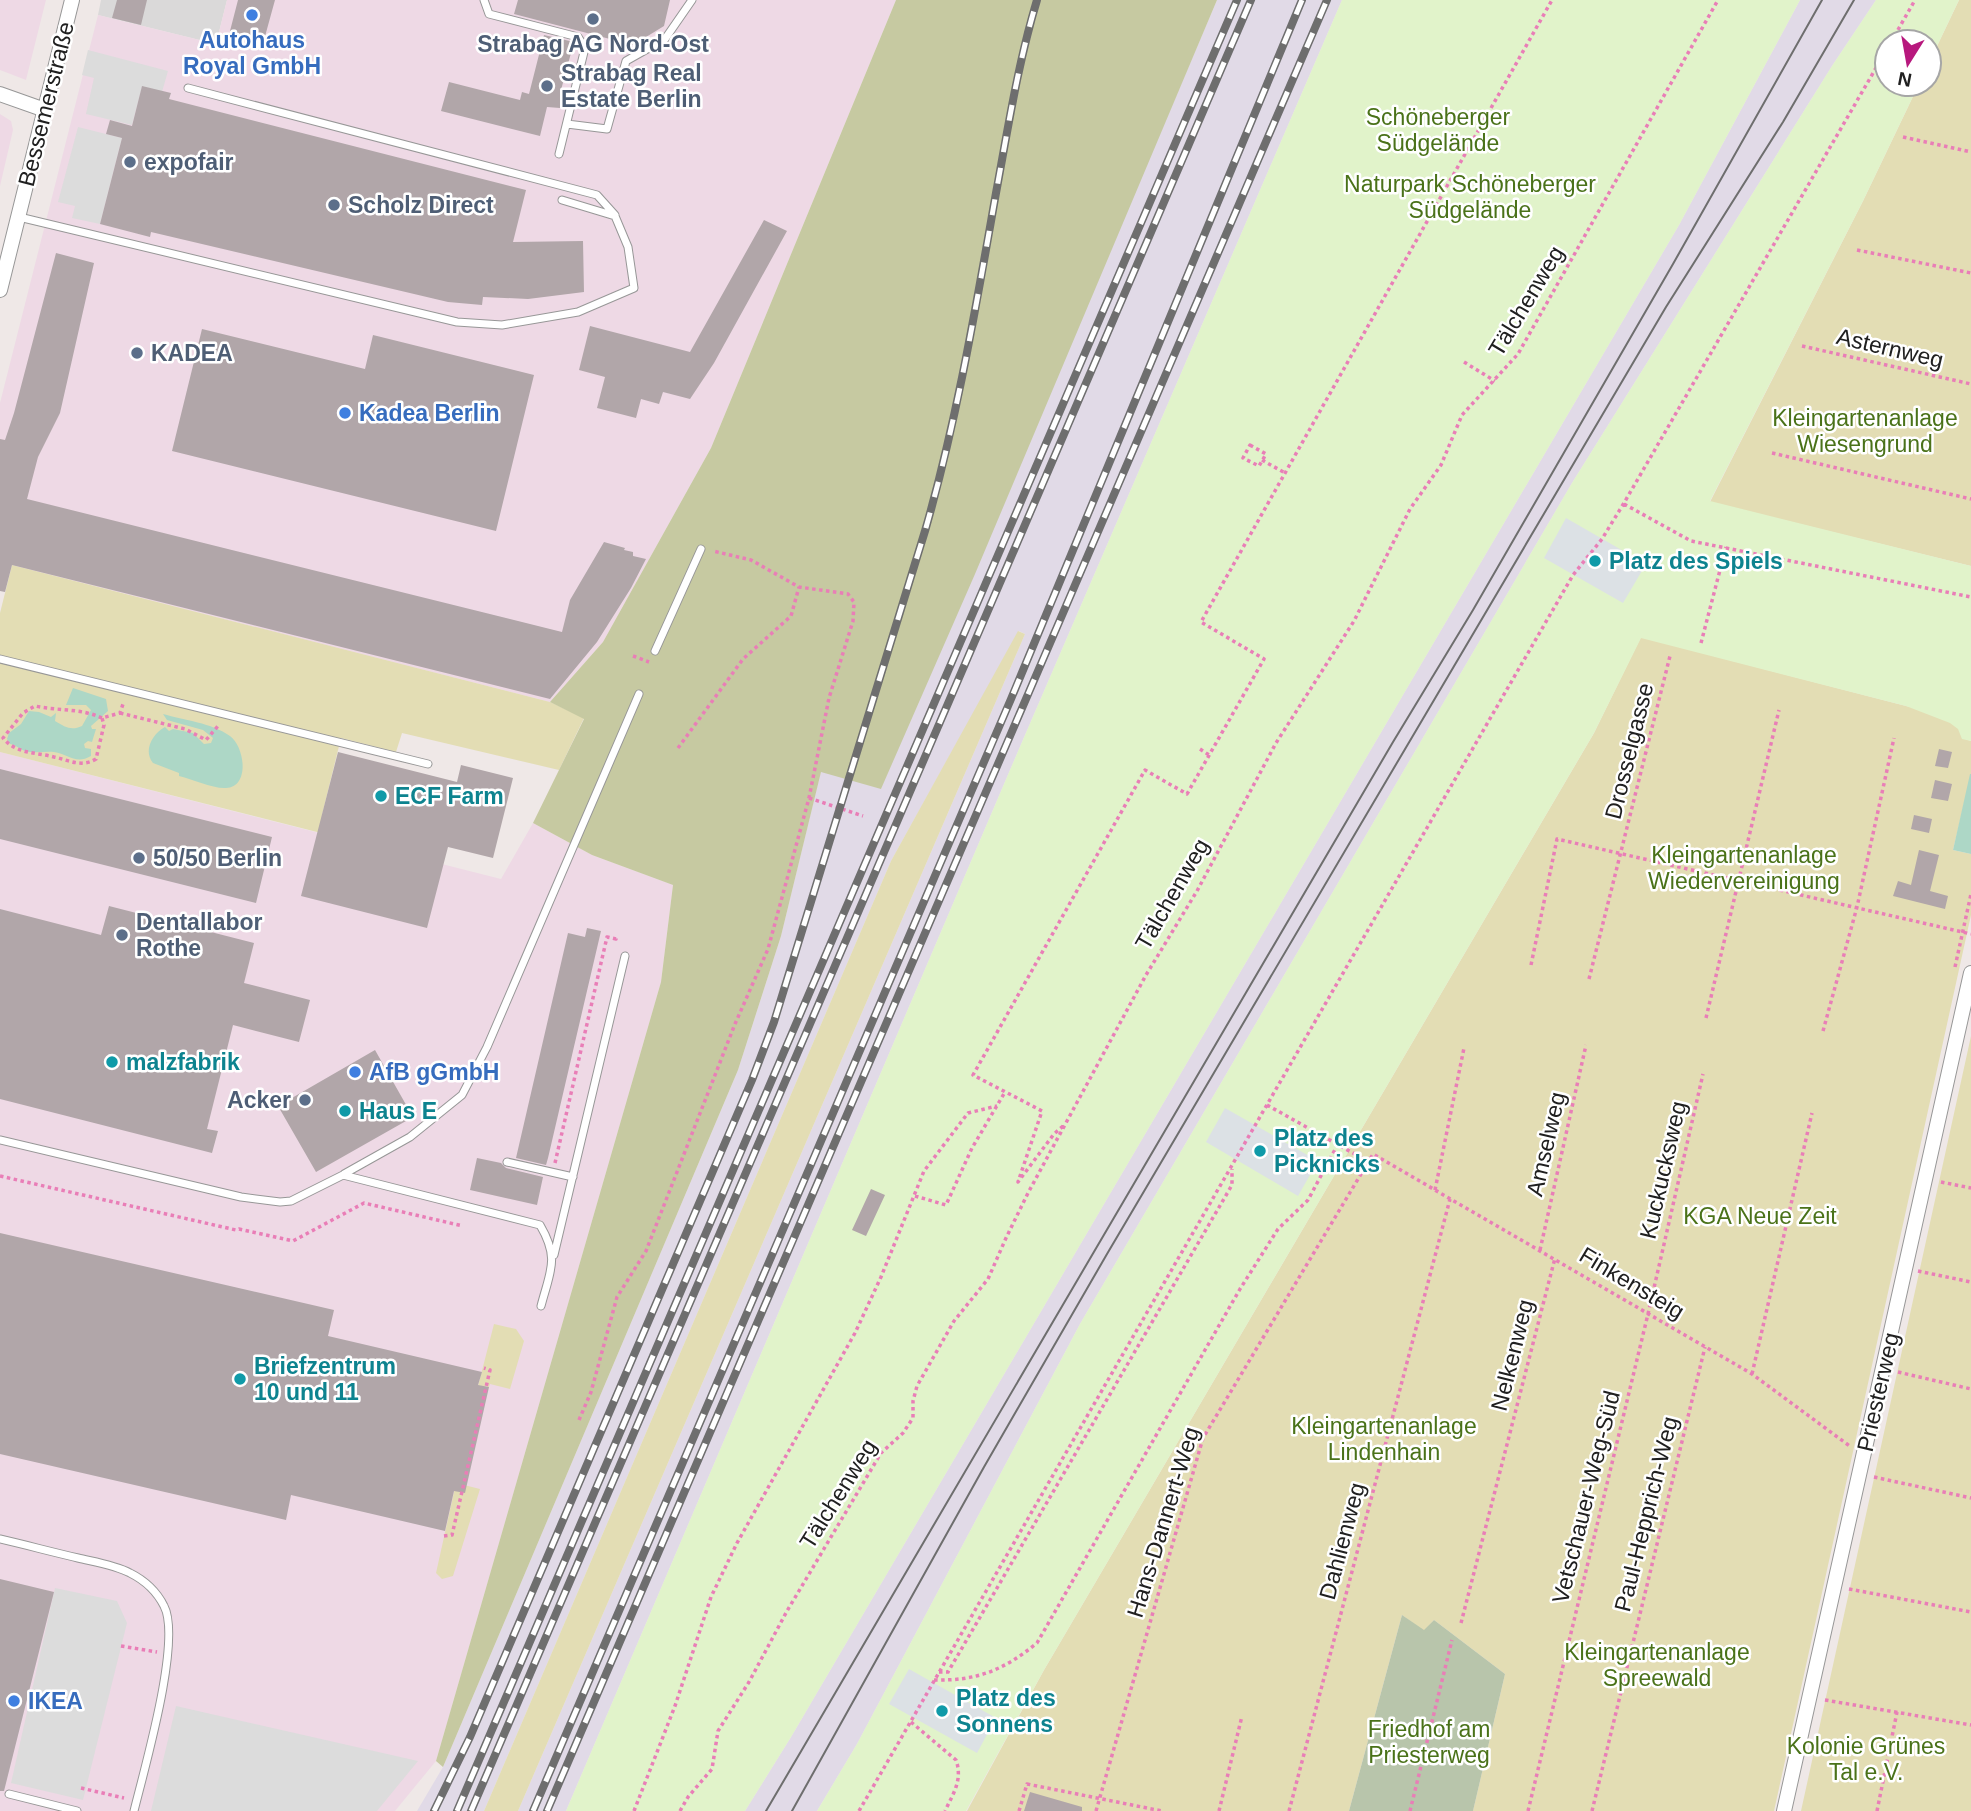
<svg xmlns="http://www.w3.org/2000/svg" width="1971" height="1811" viewBox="0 0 1971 1811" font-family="Arial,sans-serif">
	<rect width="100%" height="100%" fill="#efe8e7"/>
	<!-- residential -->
	<path fill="#dad9d9" d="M101,0H227L216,44L98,15Z"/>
	<!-- commercial -->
	<path fill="#eed9e5" d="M0,0H46L26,80L0,70Z
		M227,0H896L711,448L603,642L550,702L0,562V403L98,15L216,44Z
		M0,114L11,121L13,130L0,186Z
		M0,752L501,879L533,823L592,855L673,885L661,982L436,1761L395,1811H0Z"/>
	<!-- industrial -->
	<path fill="#e1dae7" d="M1217,0H1342L1010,770L566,1811H518L1025,634L1019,631L891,861L484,1811H417L443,1767L738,1070L781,936L821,771L881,788Z
		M1800,0H1876L1832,66L1572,483L1080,1324L857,1744L817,1811H745L791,1737L1679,225Z"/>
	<!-- grass -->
	<path fill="#e3ddb4" d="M1959,0H1971V566L1710,502L1863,201L1919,84H1929V63Z
		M12,565L550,702L584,718L559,770L402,733L396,752L341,738L322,815L321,833L0,752V613Z
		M1018,631L1025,634L518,1811H484L891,861Z
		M1641,637L1910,707L1946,676L1962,738L1971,741V774L1953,850L1971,854V915L1774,1811H1473L1505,1674L1434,1620L1424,1631L1402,1615L1349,1811H967L1044,1670L1594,733Z
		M1971,1036V1811H1801Z
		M494,1324L516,1329L524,1341L510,1389L490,1384L489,1387L478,1386Z
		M456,1483L480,1489L453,1576L442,1579L436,1573Z"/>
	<!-- forest -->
	<path fill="#c6c9a1" d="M896,0H1217L975,574L881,789L821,772L781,936L738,1070L443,1767L436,1761L661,982L673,885L592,855L533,823L584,719L550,702L603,642L711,448Z"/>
	<!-- cemetery -->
	<path fill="#b8c5ab" d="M1402,1615L1424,1630L1434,1620L1505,1674L1473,1811H1349Z"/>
	<!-- park -->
	<path fill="#e1f3ca" d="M1342,0H1800L1679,225L791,1737L745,1811H566L1010,770Z
		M1876,0H1959L1929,63V42H1887V84H1919L1863,201L1710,501L1971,566V741L1962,739L1958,729L1950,723L1906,706L1641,638L1594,733L1044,1670L966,1811H817L857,1744L1080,1324L1572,483L1832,66Z"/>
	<!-- parking -->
	<path fill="#dcdcdc" d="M88,50L168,71L162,92L142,87L132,125L86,114L94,78L82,75Z
		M78,127L122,138L100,224L72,218L75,206L58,202Z
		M55,1588L117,1601L127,1623L83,1800L11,1783Z
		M176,1706L418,1761L377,1811H151Z"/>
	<!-- plaza -->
	<path fill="#dce1e5" d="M1566,518L1646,564L1623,603L1544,558Z
		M1225,1108L1318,1161L1298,1196L1206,1142Z
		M909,1669L996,1718L977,1753L889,1704Z"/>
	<!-- water -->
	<path fill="#add7c6" d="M73,688L106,699L108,711L91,726L92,729H96L92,742L88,741L84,744L85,748L91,749V756C76,765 68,754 54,752C44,751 35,754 25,751C20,749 16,745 10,744L7,739L9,733L21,724L29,711L39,712L51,717L56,713L55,721C65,727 71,731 82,726L91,710L86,705H66Z
		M163,714C184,720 212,723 230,736C245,747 250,787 226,788C214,789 191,779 179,776V773L153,763C143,751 152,734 165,727L169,731L173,729L193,733L204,744L211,743L213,738L203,730L167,720Z
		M1970,774H1971V854L1953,850Z"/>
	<!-- building -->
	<path fill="#b1a6a9" d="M117,0H147L141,25L112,18Z
		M238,0H275L264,40L230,31Z
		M518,0H670L664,26L633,45L514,14Z
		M544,35L574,42L561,90L565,91L560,108L547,107L540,136L441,111L449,82L520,100L522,92L529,94Z
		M142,86L171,93L169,99L526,190L513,242L583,241L584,292L528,299L483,297L482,305L448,302L151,232L150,237L100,224L122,138L106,134L110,120L132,126Z
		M764,220L787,231L714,363L690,399L663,392L659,404L641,399L636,418L597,408L605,377L579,370L590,326L690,352Z
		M56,253L94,263L60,413L38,457L27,499L562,632L570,600L604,542L625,548L624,550L633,552V556L646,559L631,588L597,642L550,699L12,565L5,592L0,591V439L5,440L14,413Z
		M202,329L365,369L373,335L534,375L496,531L172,451Z
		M1939,749L1952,752L1948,768L1935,766Z
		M338,752L457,782L461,765L513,778L493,858L448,847L427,928L301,896Z
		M0,769L272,837L256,903L0,839Z
		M1935,780L1952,784L1948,801L1931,798Z
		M1914,815L1932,819L1929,833L1911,829Z
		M1919,850L1939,855L1930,891L1948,896L1945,909L1893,896L1898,881L1911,885Z
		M109,906L254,943L244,983L310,1000L299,1042L233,1025L207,1129L218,1131L212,1153L0,1099V909L101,935Z
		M587,928L601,931L548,1158L546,1165L516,1158L568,933L585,937Z
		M375,1050L413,1117L316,1172L278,1106Z
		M477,1158L501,1163L506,1168L543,1177L537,1205L470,1190Z
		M871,1189L885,1195L866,1236L852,1230Z
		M0,1233L334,1310L328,1336L482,1372L478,1385L489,1387L465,1493L454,1491L445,1531L291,1495L286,1520L0,1454Z
		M0,1579L54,1592L4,1791H0Z
		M1030,1792L1082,1807V1811H1024Z"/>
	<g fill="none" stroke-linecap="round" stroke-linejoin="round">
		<!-- lane casing -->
		<g stroke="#979797" stroke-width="9">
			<path id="lane" d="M484,0L489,14L578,37L585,48L559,154
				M188,88L597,195L615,215
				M567,124L607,129L626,61L665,39L692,0
				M19,217L457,322L502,325L578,312L634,288L628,247L615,216L562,200
				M655,651L701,549
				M0,659L428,764
				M0,1140L241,1197L280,1202L291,1201L343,1175L540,1225C560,1259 550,1271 541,1306
				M507,1162L573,1177
				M344,1174L410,1137L462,1095L487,1047L639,694
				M554,1255L625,956
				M0,1539C26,1545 52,1552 78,1558C95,1562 115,1565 130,1573C144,1580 157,1592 164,1606C182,1640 144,1770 134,1811
				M9,1794L77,1811"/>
		</g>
		<!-- street casing -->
		<g stroke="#979797" stroke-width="16">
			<path id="street" d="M0,94L45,110
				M0,290L72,0
				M1784,1811L1971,973"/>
		</g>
		<!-- path -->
		<path stroke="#e97eb7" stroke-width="3.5" stroke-dasharray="3.5 3.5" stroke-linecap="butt" d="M1891,42L1915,0
			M1903,137L1971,152
			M1857,250L1971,273
			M1802,346L1971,384
			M1464,362L1495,381
			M1250,445L1266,454L1259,466L1243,458Z
			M1772,453L1971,499
			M1262,460L1285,473
			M1624,504L1691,541L1971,597
			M1701,643L1726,547
			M633,656L649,662
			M120,713L185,729L206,740L218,726
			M102,718C81,708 57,711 35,706L23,713L3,738C16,754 35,752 54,757C69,760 81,768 96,759L104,725L102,718L120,713L124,701
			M678,748L743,659L791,616L799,587
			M1200,749L1209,755
			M809,798L863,816
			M1531,965L1557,839L1971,934
			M1955,967L1971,894
			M1589,979L1670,656
			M1706,1018L1779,710
			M1823,1031L1857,907L1894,738
			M1267,1105L1369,1162
			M1063,1126L1054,1134L1018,1182L1042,1111L973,1075L1145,770L1187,794L1264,659L1201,622L1552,0
			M555,1163L607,937L616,939V937
			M0,1176L236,1230L239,1229L293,1241L364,1203L463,1226
			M1941,1182L1971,1188
			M1435,1190L1464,1048
			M915,1196L946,1205L972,1148L1005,1092
			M1540,1250L1586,1045
			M1918,1271L1971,1282
			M1898,1372L1971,1389
			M1752,1374L1812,1113
			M579,1420L591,1392L617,1297L646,1251L735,1024L768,949L809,798L829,698L853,621L854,602L848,594L799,587L751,560L713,551
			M1874,1477L1971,1498
			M444,1536L452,1535L490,1370L484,1368
			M1849,1589L1971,1612
			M1461,1623L1555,1258
			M121,1646L157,1652
			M939,1672H948L1232,1185V1169
			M934,1680C977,1681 1004,1670 1037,1643L1240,1289L1278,1229L1308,1200L1338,1144
			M1825,1700L1971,1725
			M911,1722L956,1760C963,1780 953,1794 945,1811
			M81,1788L124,1798
			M634,1811L675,1706L711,1597L737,1543L855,1333L881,1277L924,1171L968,1113L997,1106
			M680,1811L688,1797L712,1769L718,1731L749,1682L787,1611L881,1453L903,1433L913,1418V1401L917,1386L954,1321L988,1279L1006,1238L1028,1193L1146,975L1197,891L1276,743L1354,621L1410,509L1441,465L1462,415L1518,354L1718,0
			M859,1811L1573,575L1602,539L1624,503L1887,49
			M1019,1811L1027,1784L1162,1811
			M1096,1811L1203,1438L1373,1154L1752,1374L1851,1447
			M1219,1811L1242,1716
			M1289,1811L1450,1199
			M1410,1811L1452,1640
			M1528,1811L1648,1314L1703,1074
			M1592,1811L1705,1347
			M1877,1811L1897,1712"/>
		<!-- lane -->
		<use href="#lane" stroke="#fff" stroke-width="7"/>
		<!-- street -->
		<use href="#street" stroke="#fff" stroke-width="14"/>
		<!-- tram -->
		<path stroke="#6e6e6e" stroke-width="2" d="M766,1811L1393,742L1473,610L1673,264L1822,0
			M792,1811L984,1467L1107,1254L1666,307L1783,122L1854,0"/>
		<!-- rail casing -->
		<g stroke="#6e6e6e" stroke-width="8">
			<path id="rail" d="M434,1811L470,1737L752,1080L774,1022L925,531C957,420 976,306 996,193C1008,128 1018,63 1037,0
				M457,1811L1237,0
				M471,1811L1251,0
				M533,1811L1011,699L1302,0
				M547,1811L1327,0"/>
		</g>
		<!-- rail -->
		<use href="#rail" stroke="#fff" stroke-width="5" stroke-dasharray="16" stroke-linecap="butt"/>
	</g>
	<!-- markers -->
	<g fill="#3f7fe0" stroke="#fff" stroke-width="2.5">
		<circle cx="252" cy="15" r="7"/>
		<circle cx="345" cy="413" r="7"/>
		<circle cx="355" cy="1072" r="7"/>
		<circle cx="14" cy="1701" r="7"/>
	</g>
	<g fill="#5c6f8a" stroke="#fff" stroke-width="2.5">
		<circle cx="593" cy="19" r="7"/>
		<circle cx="547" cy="86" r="7"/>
		<circle cx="130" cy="162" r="7"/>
		<circle cx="334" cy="205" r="7"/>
		<circle cx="137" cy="353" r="7"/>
		<circle cx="139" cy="858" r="7"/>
		<circle cx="122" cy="935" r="7"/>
		<circle cx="305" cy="1100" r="7"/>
	</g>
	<g fill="#0f9aa8" stroke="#fff" stroke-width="2.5">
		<circle cx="1595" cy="561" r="7"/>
		<circle cx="381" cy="796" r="7"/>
		<circle cx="112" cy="1062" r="7"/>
		<circle cx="345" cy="1111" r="7"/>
		<circle cx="1260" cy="1151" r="7"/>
		<circle cx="240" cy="1379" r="7"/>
		<circle cx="942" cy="1711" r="7"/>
	</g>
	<g text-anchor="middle" stroke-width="5" stroke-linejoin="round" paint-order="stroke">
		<!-- shop labels -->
		<g font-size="23" font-weight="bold" fill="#366cbe" stroke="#fff" text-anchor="start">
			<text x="252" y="48" text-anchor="middle">Autohaus<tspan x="252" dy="26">Royal GmbH</tspan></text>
			<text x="359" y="421">Kadea Berlin</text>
			<text x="369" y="1080">AfB gGmbH</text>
			<text x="28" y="1709">IKEA</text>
		</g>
		<!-- service labels -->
		<g font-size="23" font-weight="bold" fill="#4e5e75" stroke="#fff" text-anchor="start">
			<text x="593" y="52" text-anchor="middle">Strabag AG Nord-Ost</text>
			<text x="561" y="81">Strabag Real<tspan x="561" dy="26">Estate Berlin</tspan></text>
			<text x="144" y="170">expofair</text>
			<text x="348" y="213">Scholz Direct</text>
			<text x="151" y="361">KADEA</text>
			<text x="153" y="866">50/50 Berlin</text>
			<text x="136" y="930">Dentallabor<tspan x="136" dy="26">Rothe</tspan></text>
			<text x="291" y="1108" text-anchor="end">Acker</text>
		</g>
		<!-- street labels -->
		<g font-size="23" fill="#202020" stroke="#fff">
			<text transform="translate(46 104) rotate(-76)" y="8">Bessemerstraße</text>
			<text transform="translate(1526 301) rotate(-59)" y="8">Tälchenweg</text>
			<text transform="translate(1890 348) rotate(13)" y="8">Asternweg</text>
			<text transform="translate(1629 751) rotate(-76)" y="8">Drosselgasse</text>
			<text transform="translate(1172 894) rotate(-60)" y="8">Tälchenweg</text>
			<text transform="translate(1546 1144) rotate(-77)" y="8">Amselweg</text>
			<text transform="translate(1663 1170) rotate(-77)" y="8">Kuckucksweg</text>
			<text transform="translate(1632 1283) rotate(31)" y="8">Finkensteig</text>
			<text transform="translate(1512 1355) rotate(-76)" y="8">Nelkenweg</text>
			<text transform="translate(1878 1392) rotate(-77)" y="8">Priesterweg</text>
			<text transform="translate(838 1494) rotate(-58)" y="8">Tälchenweg</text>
			<text transform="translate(1586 1497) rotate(-76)" y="8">Vetschauer-Weg-Süd</text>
			<text transform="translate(1646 1514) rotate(-76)" y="8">Paul-Hepprich-Weg</text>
			<text transform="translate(1163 1522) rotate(-73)" y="8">Hans-Dannert-Weg</text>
			<text transform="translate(1342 1541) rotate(-75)" y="8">Dahlienweg</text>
		</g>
		<!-- park labels -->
		<g font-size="23" fill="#4a7219" stroke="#fff">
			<text x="1438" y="125">Schöneberger<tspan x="1438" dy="26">Südgelände</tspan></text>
			<text x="1470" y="192">Naturpark Schöneberger<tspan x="1470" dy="26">Südgelände</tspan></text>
			<text x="1865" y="426">Kleingartenanlage<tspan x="1865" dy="26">Wiesengrund</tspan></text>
			<text x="1744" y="863">Kleingartenanlage<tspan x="1744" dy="26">Wiedervereinigung</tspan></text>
			<text x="1760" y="1224">KGA Neue Zeit</text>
			<text x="1384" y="1434">Kleingartenanlage<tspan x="1384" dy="26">Lindenhain</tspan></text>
			<text x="1657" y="1660">Kleingartenanlage<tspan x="1657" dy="26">Spreewald</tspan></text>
			<text x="1429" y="1737">Friedhof am<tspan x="1429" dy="26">Priesterweg</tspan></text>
			<text x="1866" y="1754">Kolonie Grünes<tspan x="1866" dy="26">Tal e.V.</tspan></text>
		</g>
		<!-- culture labels -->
		<g font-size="23" font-weight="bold" fill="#0d838f" stroke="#fff" text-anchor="start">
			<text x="1609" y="569">Platz des Spiels</text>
			<text x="395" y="804">ECF Farm</text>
			<text x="126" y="1070">malzfabrik</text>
			<text x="359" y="1119">Haus E</text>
			<text x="1274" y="1146">Platz des<tspan x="1274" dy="26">Picknicks</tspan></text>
			<text x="254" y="1374">Briefzentrum<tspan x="254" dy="26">10 und 11</tspan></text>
			<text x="956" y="1706">Platz des<tspan x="956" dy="26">Sonnens</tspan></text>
		</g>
	</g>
	<!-- north arrow -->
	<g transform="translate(1908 63) rotate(191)"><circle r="33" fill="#ffffff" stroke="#a6a6a6" stroke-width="2"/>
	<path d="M0-5L12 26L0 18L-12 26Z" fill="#b7187d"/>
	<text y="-10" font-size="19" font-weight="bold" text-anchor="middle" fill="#202020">N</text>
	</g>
</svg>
